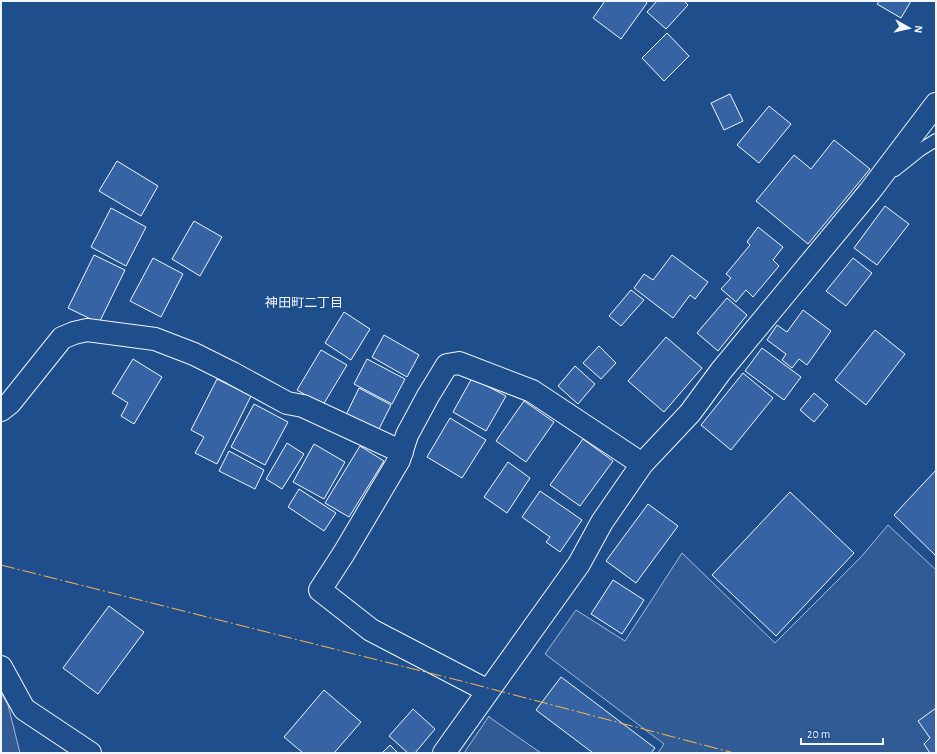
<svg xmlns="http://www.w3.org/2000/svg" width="937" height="754" viewBox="0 0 937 754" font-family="'Alegreya Sans','Noto Sans JP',sans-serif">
	<rect width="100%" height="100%" fill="#1f4e8c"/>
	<!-- built -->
	<path fill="#305b95" stroke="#a8bbd7" d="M888,525L936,570V753H658L664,744L545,654L576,610L625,641L682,553L775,643L861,557Z
		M1,693L8,705L20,753H1Z
		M489,716V717L541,753H464Z"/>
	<!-- building -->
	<path fill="#3563a3" stroke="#f2f6ff" d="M605,1H645L647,3L621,39L593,18Z
		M657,1H684L688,5L666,29L647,12Z
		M879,1H911L901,18L877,4Z
		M667,33L689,56L664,81L642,58Z
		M730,94L743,121L724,130L711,103Z
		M769,106L791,124L759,163L737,145Z
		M834,140L870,169L808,244L756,201L794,155L811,169Z
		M117,161L158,186L141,216L99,191Z
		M885,206L909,224L877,265L854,248Z
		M111,208L146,227L126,266L91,247Z
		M194,221L222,237L200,276L172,259Z
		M758,227L783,247L773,260L779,266L753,297L746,290L736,302L721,289L731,278L726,274L750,245L747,242Z
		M94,255L125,270L99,323L68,308Z
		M672,255L708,282L695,299L690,295L673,318L634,288L644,274L653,280Z
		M153,258L183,274L161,317L130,301Z
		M853,258L872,273L846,306L826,291Z
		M631,290L644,300L621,326L609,316Z
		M727,298L747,315L718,351L697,333Z
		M803,310L831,331L807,365L799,359L792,368L782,360L786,354L767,340L777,325L787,332Z
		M344,312L370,329L351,360L325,343Z
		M875,330L905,354L866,405L835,380Z
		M384,335L419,355L407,377L372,357Z
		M666,337L702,368L664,412L628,381Z
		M599,346L616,363L601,379L583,363Z
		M762,348L801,377L784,400L745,371Z
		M321,350L347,365L323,405L297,390Z
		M133,359L162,377L134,424L121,416L128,403L112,393Z
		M367,359L405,379L392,404L354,384Z
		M575,366L595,384L578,404L558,386Z
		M743,373L773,398L731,450L701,425Z
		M472,378L506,396L486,431L453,412Z
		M217,379L251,396L217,464L195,453L204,437L191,430Z
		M359,388L391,405L377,433L345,417Z
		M814,393L828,405L814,422L800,410Z
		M524,401L554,422L526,462L496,441Z
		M254,404L288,422L265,465L231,447Z
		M450,418L486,440L462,478L427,457Z
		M583,439L613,461L580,506L550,485Z
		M287,443L304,454L282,489L266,479Z
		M314,444L345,462L324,499L293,482Z
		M360,446L384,461L349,517L325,503Z
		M229,451L264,470L255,489L219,471Z
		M508,462L530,478L507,513L484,497Z
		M936,470V556L894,515Z
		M299,489L336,513L324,531L288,507Z
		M540,491L582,520L560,552L546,542L550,537L522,517Z
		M790,492L854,553L776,636L712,575Z
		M648,504L678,526L636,583L606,561Z
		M613,580L644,600L622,634L591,614Z
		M109,606L144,632L98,694L63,668Z
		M561,677L655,748L651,753H593L536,710Z
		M324,690L361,722L334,753H303L284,737Z
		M936,708V753H930L924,744L930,738L918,721Z
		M413,709L435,729L415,753H408L389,736Z
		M390,745L398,753H382Z"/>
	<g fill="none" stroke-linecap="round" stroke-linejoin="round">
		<!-- lane casing -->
		<g stroke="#f2f6ff" stroke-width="14">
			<path id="lane" d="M895,170L920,150L936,140"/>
		</g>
		<!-- street casing -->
		<g stroke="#f2f6ff" stroke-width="24">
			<path id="street" d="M1,410L10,403L62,338L74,333L87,330L155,339L194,354L232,373L287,403L303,406L402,452
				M1,667L24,709L90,753
				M488,691L371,630L320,590L344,553L399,460L407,435L428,396L447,365L459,363L532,391L642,464
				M444,753L579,564L602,522L642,464L690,413L721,371L870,191L936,104"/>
		</g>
		<!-- lane -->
		<use href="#lane" stroke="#1f4e8c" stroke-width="12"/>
		<!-- street -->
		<use href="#street" stroke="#1f4e8c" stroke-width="22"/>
		<!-- power -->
		<path stroke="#ffb74d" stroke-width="1" stroke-dasharray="14 3 2 3" stroke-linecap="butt" d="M1,565L469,683L734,753"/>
	</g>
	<g text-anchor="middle" stroke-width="3" stroke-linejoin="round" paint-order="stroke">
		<!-- neighbourhood labels -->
		<g font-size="13" fill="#f2f6ff" stroke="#1f4e8c">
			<text x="304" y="307">神田町二丁目</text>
		</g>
	</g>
	<!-- border -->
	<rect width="937" height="754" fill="none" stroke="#f2f6ff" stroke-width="4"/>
	<!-- north arrow -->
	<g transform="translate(909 28) rotate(98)" stroke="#1f4e8c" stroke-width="3" paint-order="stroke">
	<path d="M0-3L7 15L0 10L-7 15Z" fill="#f2f6ff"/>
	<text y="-6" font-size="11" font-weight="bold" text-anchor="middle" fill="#f2f6ff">N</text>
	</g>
	<!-- scale -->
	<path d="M801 738v6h82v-6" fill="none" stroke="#f2f6ff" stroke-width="2"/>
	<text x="807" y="738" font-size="12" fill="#f2f6ff" stroke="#1f4e8c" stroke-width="3" paint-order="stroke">20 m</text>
</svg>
